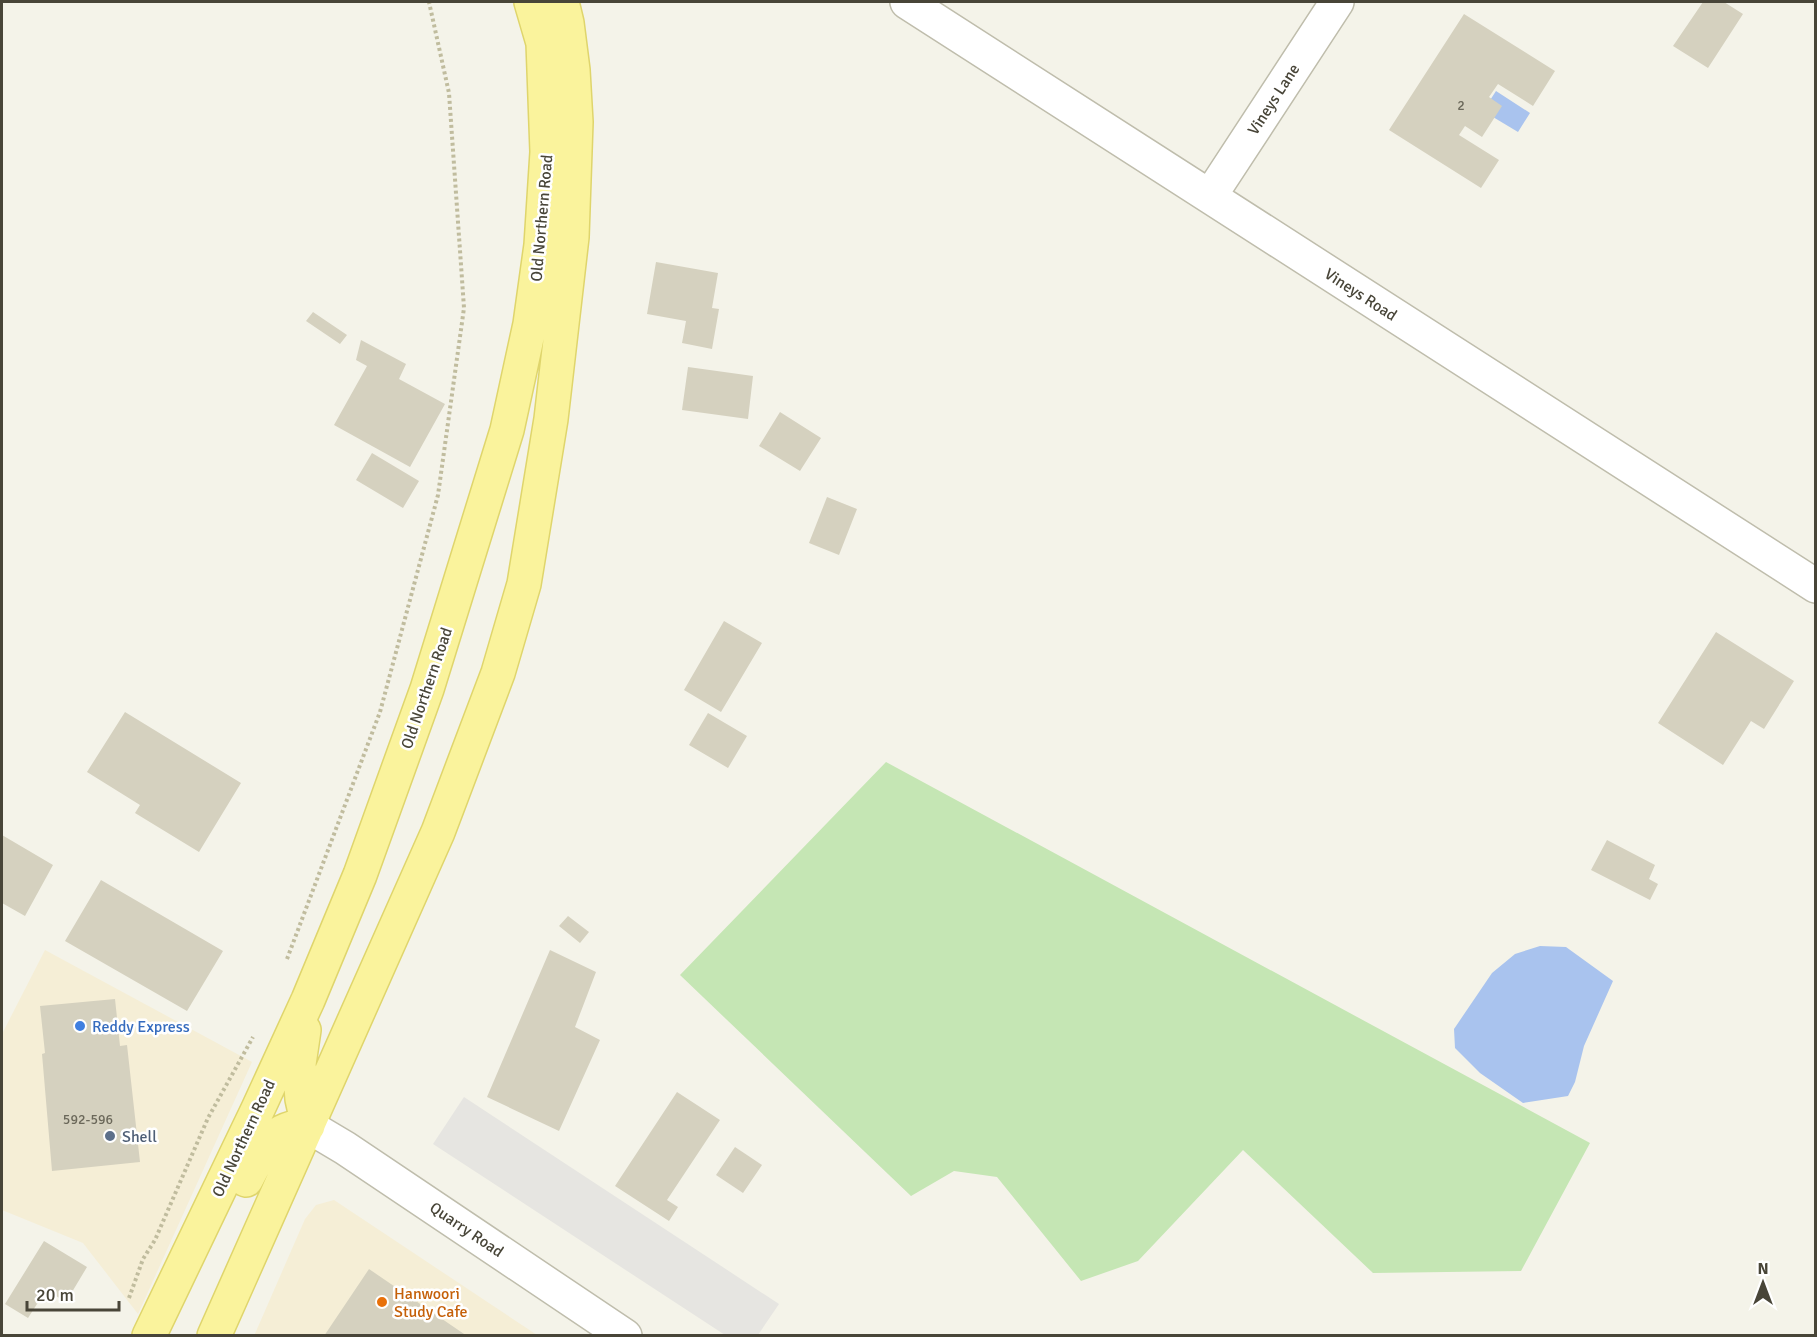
<svg xmlns="http://www.w3.org/2000/svg" width="1817" height="1337" viewBox="0 0 1817 1337" font-family="Signika,sans-serif">
	<rect width="100%" height="100%" fill="#f4f3e9"/>
	<!-- commercial -->
	<path fill="#f5eed6" d="M45,950L252,1062L138,1314L83,1243L2,1210V1034Z
		M334,1200L537,1335L254,1336L305,1219L316,1205Z"/>
	<!-- green -->
	<path fill="#c5e6b4" d="M886,762L1590,1143L1521,1271L1373,1273L1243,1150L1138,1261L1081,1281L997,1177L954,1171L911,1196L680,975Z"/>
	<!-- parking -->
	<path fill="#e6e5e1" d="M464,1097L779,1304L758,1335H725L433,1144Z"/>
	<!-- water -->
	<path fill="#a9c3ee" d="M1496,91L1530,113L1518,132L1483,111Z
		M1540,946L1566,947L1613,981L1584,1046L1575,1082L1568,1096L1523,1103L1480,1073L1455,1048L1454,1029L1492,973L1515,954Z"/>
	<!-- building -->
	<path fill="#d5d1bf" d="M1703,2H1724L1743,14L1708,68L1673,46Z
		M1464,14L1555,71L1533,106L1498,84L1489,97L1502,106L1482,137L1465,126L1459,135L1499,160L1481,188L1389,130Z
		M656,262L718,273L712,308L719,309L712,349L682,343L686,321L647,314Z
		M313,312L347,335L340,344L306,321Z
		M361,340L406,364L399,379L445,404L410,467L334,425L367,366L356,360Z
		M688,367L753,376L748,419L682,410Z
		M780,412L821,438L800,471L759,446Z
		M372,453L419,481L403,508L356,480Z
		M827,497L857,509L839,555L809,543Z
		M724,621L762,643L721,712L684,690Z
		M1716,632L1794,681L1764,729L1751,721L1723,765L1658,723Z
		M125,712L241,783L199,852L135,813L140,805L87,772Z
		M708,713L747,736L728,768L689,745Z
		M2,835L53,865L25,916L2,903Z
		M1607,840L1655,865L1649,879L1658,884L1650,900L1591,870Z
		M101,880L223,951L187,1011L65,941Z
		M568,916L589,932L580,943L559,926Z
		M550,950L596,972L575,1027L600,1040L559,1131L487,1097Z
		M115,999L120,1046L127,1045L140,1162L52,1171L42,1054L45,1053L40,1006Z
		M677,1092L720,1120L667,1200L678,1207L669,1221L615,1186Z
		M735,1147L762,1165L743,1193L716,1175Z
		M44,1241L87,1267L66,1302L46,1290L28,1318L5,1304Z
		M369,1269L467,1336H324Z"/>
	<g fill="none" stroke-linecap="round" stroke-linejoin="round">
		<!-- street casing -->
		<g stroke="#bfbdac" stroke-width="36">
			<path id="street" d="M907,2L1816,586
				M1210,196L1337,2
				M308,1126L345,1148L625,1336"/>
		</g>
		<!-- primary casing -->
		<g stroke="#dfd56c" stroke-width="36">
			<path id="primary" d="M304,1030L299,1064L302,1099L308,1126
				M246,1180C261,1152 271,1126 308,1126
				M149,1336L258,1109L308,1000L360,875L427,689L507,430L530,324L541,245L547,152L543,43L531,2
				M214,1336L438,832L498,673L524,584L551,419L572,237L576,122L573,70L567,23L562,2"/>
		</g>
		<!-- path -->
		<path stroke="#c0bc9e" stroke-width="4" stroke-dasharray="3 3" stroke-linecap="butt" d="M287,959L380,712L438,495L464,308L449,93L429,2
			M129,1298L143,1259L155,1240L208,1118L253,1037"/>
		<!-- street -->
		<use href="#street" stroke="#fff" stroke-width="33"/>
		<!-- primary -->
		<use href="#primary" stroke="#faf39c" stroke-width="33"/>
	</g>
	<!-- markers -->
	<circle fill="#3f7fe0" stroke="#fff" stroke-width="2" cx="80" cy="1026" r="6"/>
	<circle fill="#5c6f8a" stroke="#fff" stroke-width="2" cx="110" cy="1136" r="6"/>
	<circle fill="#e8710a" stroke="#fff" stroke-width="2" cx="382" cy="1302" r="6"/>
	<g text-anchor="middle" stroke-width="5" stroke-linejoin="round" paint-order="stroke">
		<!-- number labels -->
		<g font-size="14" fill="#6b685a">
			<text x="1461" y="110">2</text>
			<text x="88" y="1124">592-596</text>
		</g>
		<!-- street labels -->
		<g font-size="16" fill="#484538" stroke="#fff">
			<text transform="translate(1273 99) rotate(-57)" y="6">Vineys Lane</text>
			<text transform="translate(541 218) rotate(-85)" y="6">Old Northern Road</text>
			<text transform="translate(1361 294) rotate(33)" y="6">Vineys Road</text>
			<text transform="translate(426 688) rotate(-71)" y="6">Old Northern Road</text>
			<text transform="translate(243 1138) rotate(-65)" y="6">Old Northern Road</text>
			<text transform="translate(467 1229) rotate(34)" y="6">Quarry Road</text>
		</g>
		<!-- shop labels -->
		<g font-size="16" fill="#366cbe" stroke="#fff" text-anchor="start">
			<text x="92" y="1032">Reddy Express</text>
		</g>
		<!-- service labels -->
		<g font-size="16" fill="#4e5e75" stroke="#fff" text-anchor="start">
			<text x="122" y="1142">Shell</text>
		</g>
		<!-- food labels -->
		<g font-size="16" fill="#c56008" stroke="#fff" text-anchor="start">
			<text x="394" y="1299">Hanwoori<tspan x="394" dy="18">Study Cafe</tspan></text>
		</g>
	</g>
	<!-- border -->
	<rect width="1817" height="1337" fill="none" stroke="#484538" stroke-width="6"/>
	<!-- north arrow -->
	<g transform="translate(1763 1283)" stroke="#ffffff" stroke-width="4.5" paint-order="stroke">
	<path d="M0-4.5L10 22L0 15L-10 22Z" fill="#484538"/>
	<text y="-9" font-size="16" font-weight="bold" text-anchor="middle" fill="#484538">N</text>
	</g>
	<!-- scale -->
	<path d="M27 1301v9h92v-9" fill="none" stroke="#484538" stroke-width="3"/>
	<text x="36" y="1301" font-size="18" fill="#484538" stroke="#ffffff" stroke-width="4.5" paint-order="stroke">20 m</text>
</svg>
